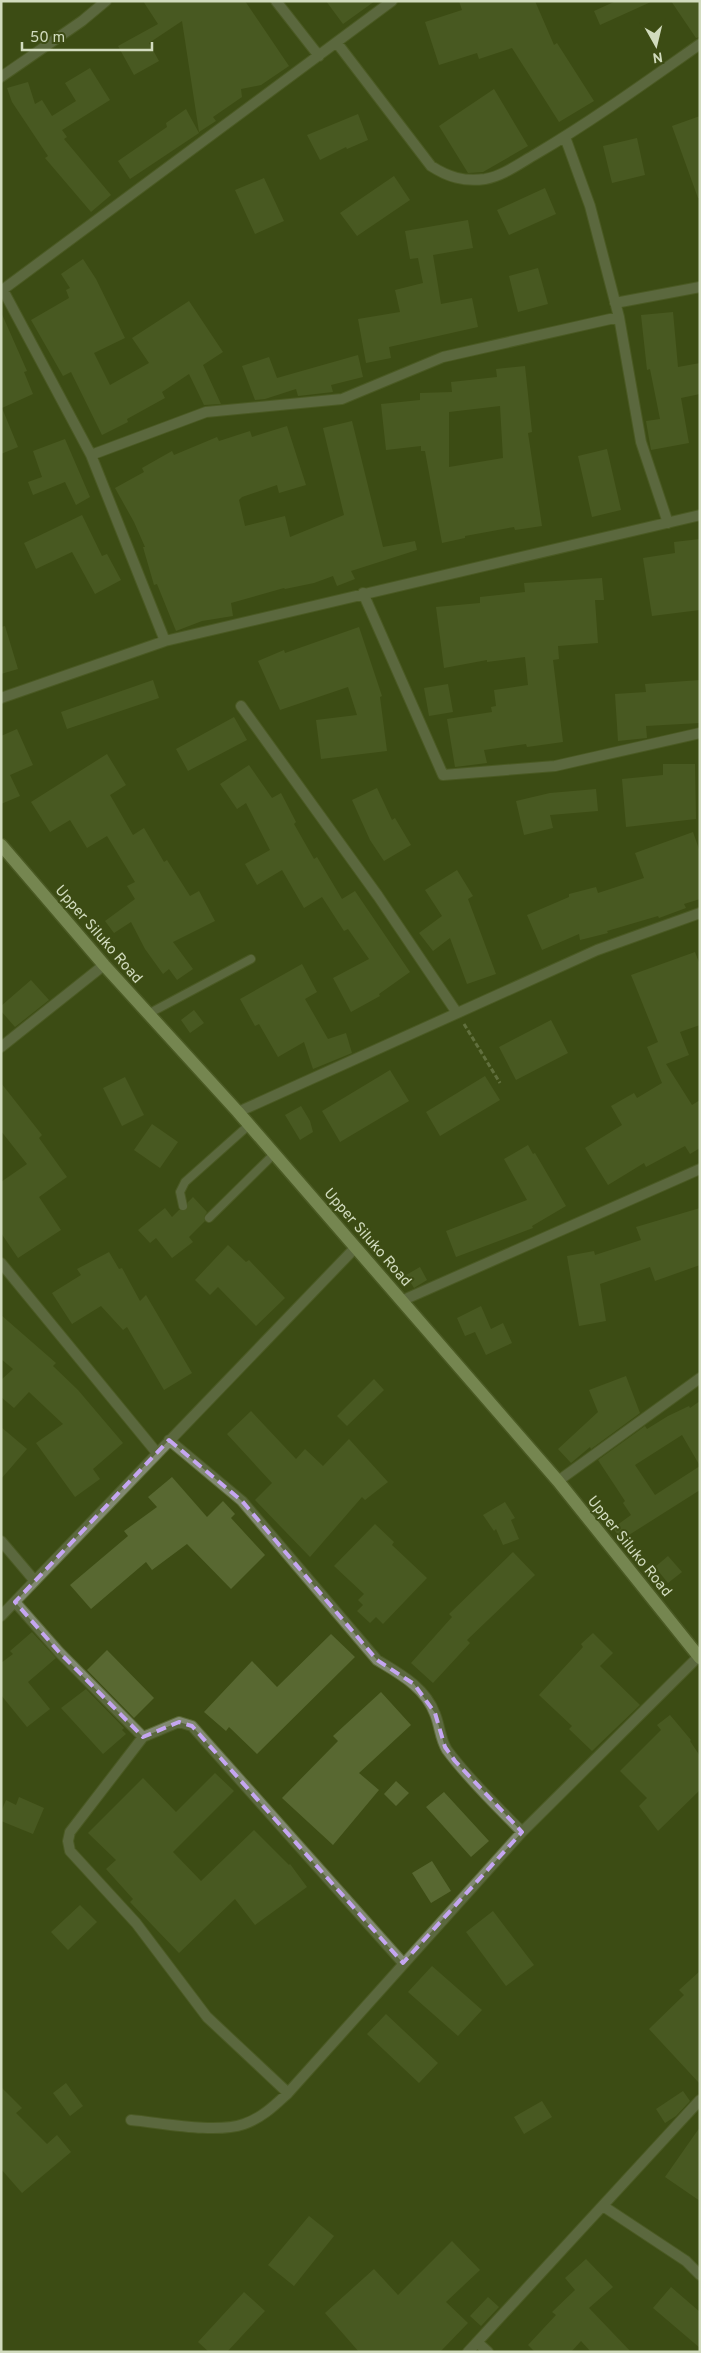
<svg xmlns="http://www.w3.org/2000/svg" width="701" height="2353" viewBox="0 0 701 2353" font-family="Overpass,sans-serif">
	<rect width="100%" height="100%" fill="#3d4c14"/>
	<!-- building -->
	<path fill="#586831" fill-rule="evenodd" d="M143,1H245L289,66L261,85L241,89L242,97L213,117L216,121L199,132L182,21L149,43L159,61L134,75L118,46L158,24Z
		M326,1H375L343,24Z
		M459,1H535L554,45L557,43L594,101L559,122L512,48L479,59L477,53L439,65L425,22L462,10Z
		M616,1H653L600,25L594,11Z
		M671,1H700V37L696,38Z
		M90,68L110,100L62,130L67,137L64,139L111,195L91,212L45,158L48,156L12,102L7,88L28,82L35,104L42,100L52,116L76,101L65,83Z
		M494,89L528,146L483,172L468,173L439,126Z
		M186,109L199,133L130,179L118,161L167,127L166,123Z
		M358,114L368,140L347,149L346,147L320,160L307,135Z
		M700,116V198H698L672,126Z
		M637,138L645,175L612,183L603,146Z
		M394,176L410,200L357,236L340,213Z
		M264,178L284,221L255,234L235,190Z
		M545,188L556,214L509,235L497,210Z
		M468,220L473,248L433,255L441,304L472,298L478,327L389,347L391,358L366,363L358,319L400,312L395,290L423,283L418,258L410,259L405,231Z
		M83,259L96,279L125,338L94,353L110,385L149,363L132,338L189,301L223,352L203,365L221,404L204,405L189,374L162,392L165,398L127,419L128,422L102,435L71,372L63,376L31,320L69,298L66,290L70,288L61,274Z
		M538,268L548,304L518,312L509,276Z
		M1,312L27,371L24,372L33,394L2,408L18,447L1,454Z
		M673,312L678,367L700,363V394L681,398L689,443L651,450L646,421L660,419L650,369L647,370L641,315Z
		M358,355L363,377L331,385L333,392L298,396L296,389L265,399L255,400L242,366L269,357L277,378Z
		M525,366L532,432L528,433L542,526L515,530L514,527L465,536V538L442,543L425,451H421V446L386,450L381,404L420,400V393L452,392L451,382L497,377L496,369ZM500,406L503,458L449,467V412Z
		M352,421L383,547L415,541L417,550L351,571L355,579L337,586L333,576L314,583L285,589L284,588L231,603L233,616L202,621L176,631L157,584L154,585L143,547H145L134,522L115,488L144,472L142,468L172,451L174,455L217,437L219,441L250,431L252,437L287,426L306,485L279,493L277,485L242,497L239,500L245,526L285,516L290,537L344,515L323,428Z
		M65,439L90,497L76,505L65,482L33,495L28,482L42,477L33,451Z
		M607,449L621,510L592,517L578,456Z
		M82,515L102,556L107,554L121,580L95,594L72,552L36,569L24,543Z
		M700,539V610L652,616L643,558L675,553L674,542Z
		M602,578L604,600H595L598,643L558,646L559,659L553,660L563,742L527,747L526,744L484,750L487,763L455,767L447,719L492,712L491,707L496,706L494,690L528,685L525,657L487,662V660L444,668L436,607L480,603V597L525,592L524,583Z
		M5,626L18,669L1,674V627Z
		M359,627L382,696L380,697L387,751L321,759L316,720L357,715L348,687L280,710L258,661L284,650L285,653Z
		M153,680L159,698L67,729L61,712Z
		M700,680V723L646,726L647,738L618,741L615,694L646,692L645,684Z
		M448,684L453,712L429,716L424,688Z
		M234,717L247,740L188,771L176,749Z
		M17,729L33,765L10,775L20,796L1,804V736Z
		M107,754L126,785L110,795L133,835L144,828L164,862L167,860L190,896L199,891L215,921L173,942L193,969L177,980L169,969L163,974L145,949L131,922L114,933L105,921L135,899L127,886L135,882L107,836L87,848L70,820L50,832L31,802Z
		M663,764H695L696,819L626,827L622,779L663,775Z
		M249,765L272,798L281,793L296,822L294,824L314,859L317,857L342,899L355,891L410,972L379,994L380,996L351,1012L333,978L369,959L348,929L344,931L322,897L304,908L282,870L257,885L245,864L270,850L246,803L237,809L220,784Z
		M377,788L392,820L395,818L411,845L384,861L370,840L352,800Z
		M596,789L598,811L550,815L553,828L524,835L516,801L550,793Z
		M693,832L700,852V899L684,904L686,908L659,918L658,916L607,931L608,933L580,940L579,934L542,950L527,915L569,897V894L596,887L598,893L644,878L635,853Z
		M457,870L473,896L468,899L496,974L467,984L450,938L433,951L419,933L442,916L425,890Z
		M695,952L700,965V1025L680,1032L689,1055L666,1064L692,1105L700,1100V1148L690,1154L685,1146L646,1167L644,1163L608,1185L585,1148L622,1125L611,1106L634,1093L637,1098L662,1083L647,1047L658,1042L631,975Z
		M302,964L317,992L305,999L328,1039L346,1033L352,1053L313,1069L304,1042L278,1057L259,1024L255,1026L240,999Z
		M31,980L49,1000L15,1027L1,1011V1006Z
		M194,1010L204,1023L190,1033L181,1020Z
		M551,1020L568,1053L516,1080L499,1047Z
		M390,1070L409,1101L340,1142L322,1111Z
		M485,1076L500,1100L440,1136L426,1112Z
		M125,1077L144,1115L122,1126L103,1088Z
		M1,1083L42,1135L39,1138L67,1177L39,1197L61,1230L18,1258L1,1233V1182L27,1164L1,1131Z
		M301,1106L310,1121L313,1132L300,1140L285,1115Z
		M152,1124L178,1142L160,1168L134,1150Z
		M528,1145L533,1154L535,1153L566,1206L532,1226L533,1228L456,1257L446,1231L527,1200L504,1159Z
		M193,1197L207,1212L204,1217L205,1221L189,1237L193,1242L172,1258L156,1238L150,1243L138,1230L165,1208L172,1217L179,1210H186L188,1202Z
		M700,1208V1265L655,1281L650,1267L600,1284L606,1321L579,1326L567,1256L594,1251L595,1255L641,1240L636,1227Z
		M228,1245L246,1262L249,1260L285,1298L256,1326L218,1287L210,1295L195,1280Z
		M109,1252L119,1269L122,1268L140,1301L146,1295L192,1373L164,1390L127,1327L123,1330L101,1306L72,1324L52,1293L81,1275L77,1269Z
		M420,1267L427,1280L414,1288L406,1275Z
		M481,1306L491,1329L503,1323L512,1343L486,1355L475,1332L465,1336L457,1318Z
		M1,1315L56,1363L53,1366L78,1390L123,1443L93,1469L100,1479L75,1497L36,1443L63,1424L29,1392L14,1408L1,1397V1380L13,1369L1,1359Z
		M626,1376L640,1413L591,1449L590,1447L571,1463L558,1449L598,1412L589,1390Z
		M374,1379L384,1390L347,1426L337,1416Z
		M700,1401V1466L682,1435L635,1465L655,1495L700,1466V1490L621,1540L613,1528L631,1515L623,1503L625,1501L598,1460L645,1426L647,1429L668,1416L689,1406L690,1408Z
		M251,1411L296,1459L305,1449L323,1466L349,1439L388,1482L365,1500L362,1497L310,1557L255,1500L272,1483L227,1434Z
		M1,1427L27,1449L1,1479Z
		M172,1477L207,1517L223,1501L235,1514L231,1518L265,1555L231,1589L187,1544L152,1570L146,1562L91,1609L70,1585L128,1536L124,1531L157,1507L148,1497Z
		M505,1502L515,1518L511,1520L519,1539L503,1545L496,1529L494,1531L483,1515Z
		M375,1524L394,1542L392,1545L427,1578L383,1624L376,1617L370,1623L357,1611L363,1605L358,1600L364,1594L334,1566Z
		M513,1552L535,1575L467,1640L470,1643L433,1683L411,1663L452,1617L449,1614Z
		M668,1556L682,1572L668,1583L655,1567Z
		M32,1632L56,1658L28,1682L50,1709L27,1727L1,1695V1663L13,1654L10,1651Z
		M593,1633L613,1653L600,1666L640,1705L592,1751L569,1729L572,1726L539,1695L583,1647L581,1644Z
		M331,1634L355,1657L257,1754L229,1727L226,1731L204,1712L252,1661L277,1687Z
		M107,1650L154,1698L134,1718L87,1670Z
		M86,1689L124,1728L122,1730L126,1734L103,1754L61,1708Z
		M381,1692L411,1725L359,1773L379,1790L333,1845L282,1798L338,1741L333,1736Z
		M670,1715L691,1740L690,1741L700,1756V1790L658,1831L639,1806L647,1798L620,1771L661,1730L657,1725Z
		M215,1773L234,1791L173,1852L201,1881L254,1830L289,1865L290,1864L307,1887L255,1925L235,1899L179,1953L130,1902L133,1899L106,1869L116,1860L88,1833L143,1778L176,1812Z
		M396,1781L409,1793L396,1806L384,1794Z
		M444,1792L489,1841L471,1857L426,1807Z
		M19,1797L44,1808L33,1834L1,1821V1812L6,1800L16,1805Z
		M432,1861L451,1891L431,1903L412,1873Z
		M80,1905L97,1922L68,1950L51,1932Z
		M493,1911L534,1965L506,1986L466,1932Z
		M432,1966L482,2010L458,2036L408,1992Z
		M700,1971V2084L649,2029L684,1995L679,1990Z
		M386,2014L438,2063L419,2083L367,2034Z
		M66,2083L83,2106L70,2116L53,2093Z
		M1,2087L22,2108L16,2113L47,2144L57,2135L71,2152L22,2193L1,2169Z
		M683,2091L690,2101L676,2116L665,2123L656,2109Z
		M542,2101L552,2117L524,2134L514,2117Z
		M700,2127V2201L665,2177Z
		M309,2216L334,2236L294,2286L268,2265Z
		M452,2241L480,2270L446,2302L468,2323L440,2352H359L325,2313L374,2269L398,2295Z
		M586,2259L613,2287L589,2308L631,2352H591L581,2341L571,2352H535L528,2345L556,2315L552,2312L575,2290L565,2278Z
		M671,2287L700,2312V2348L653,2308Z
		M244,2292L265,2311L227,2352H209L198,2342Z
		M488,2297L499,2307L481,2326L470,2316Z"/>
	<g fill="none" stroke-linecap="round" stroke-linejoin="round">
		<!-- lane casing -->
		<g stroke="#5b6936" stroke-width="10">
			<path id="lane" d="M148,1014L251,959
				M183,1206L180,1192L185,1182L249,1125
				M209,1218L274,1154"/>
		</g>
		<!-- street casing -->
		<g stroke="#5b6936" stroke-width="12">
			<path id="street" d="M276,1L319,56
				M337,43L431,166C448,177 464,182 485,179C503,176 520,163 536,154C592,121 646,82 700,44
				M1,77L82,21L106,1
				M565,137L590,206L619,317L641,442L668,523
				M3,290L91,455L165,641
				M1,291L392,1
				M615,303L700,287
				M91,455L206,412L342,399L443,357L619,317
				M363,593L443,775L555,766L700,733
				M1,698L165,641L700,515
				M241,706L378,896L457,1013
				M1,1047L104,965
				M238,1112L597,950L700,913
				M1,1263L157,1453
				M401,1301L700,1169
				M169,1440L242,1501L377,1660C400,1674 425,1687 435,1714C440,1726 440,1739 447,1750C469,1780 497,1806 522,1832
				M558,1481L700,1378
				M1,1541L34,1580
				M15,1602L59,1652L143,1737L70,1832L68,1841L70,1851L136,1923L207,2017L288,2093
				M1,1616L355,1248
				M143,1737L179,1722L192,1726L403,1963
				M131,2120C163,2123 215,2134 244,2124C262,2118 275,2105 288,2093L522,1832L698,1657
				M603,2206L686,2261L700,2275
				M477,2342L488,2352
				M468,2352L700,2100"/>
		</g>
		<!-- primary casing -->
		<g stroke="#5b6936" stroke-width="15">
			<path id="primary" d="M1,845L104,965L238,1112L558,1481L700,1658"/>
		</g>
		<!-- path -->
		<path stroke="#8d9a70" stroke-width="3" stroke-dasharray="5 2.5" stroke-linecap="butt" d="M464,1024L500,1083"/>
		<!-- lane -->
		<use href="#lane" stroke="#818971" stroke-width="8"/>
		<!-- street -->
		<use href="#street" stroke="#818971" stroke-width="10"/>
		<!-- primary -->
		<use href="#primary" stroke="#bbcc9a" stroke-width="12"/>
	</g>
	<!-- marked area -->
	<path d="M0 0H701V2353H0ZM169,1440L242,1501L377,1660L414,1684L435,1713L445,1747L455,1761L522,1832L403,1963L192,1726L179,1722L143,1737L59,1652L15,1602Z" fill="#3d4c14" fill-opacity=".55" fill-rule="evenodd"/>
	<path fill="none" stroke="#c5a6f1" stroke-width="4" stroke-dasharray="10 6" stroke-linejoin="round" d="M169,1440L242,1501L377,1660L414,1684L435,1713L445,1747L455,1761L522,1832L403,1963L192,1726L179,1722L143,1737L59,1652L15,1602Z"/>
	<g text-anchor="middle" stroke-width="4" stroke-linejoin="round" paint-order="stroke">
		<!-- street labels -->
		<g font-size="15" fill="#d1dbbe" stroke="#3d4c14">
			<text transform="translate(99 934) rotate(49)" y="5">Upper Siluko Road</text>
			<text transform="translate(368 1237) rotate(49)" y="5">Upper Siluko Road</text>
			<text transform="translate(630 1546) rotate(51)" y="5">Upper Siluko Road</text>
		</g>
	</g>
	<!-- border -->
	<rect width="701" height="2353" fill="none" stroke="#d1dbbe" stroke-width="5"/>
	<!-- north arrow -->
	<g transform="translate(656 45) rotate(172)" stroke="#3d4c14" stroke-width="4" paint-order="stroke">
	<path d="M0-4L9 19L0 12L-9 19Z" fill="#d1dbbe"/>
	<text y="-8" font-size="14" font-weight="bold" text-anchor="middle" fill="#d1dbbe">N</text>
	</g>
	<!-- scale -->
	<path d="M22 42v8h130v-8" fill="none" stroke="#d1dbbe" stroke-width="2.5"/>
	<text x="30" y="42" font-size="15" fill="#d1dbbe" stroke="#3d4c14" stroke-width="4" paint-order="stroke">50 m</text>
</svg>
